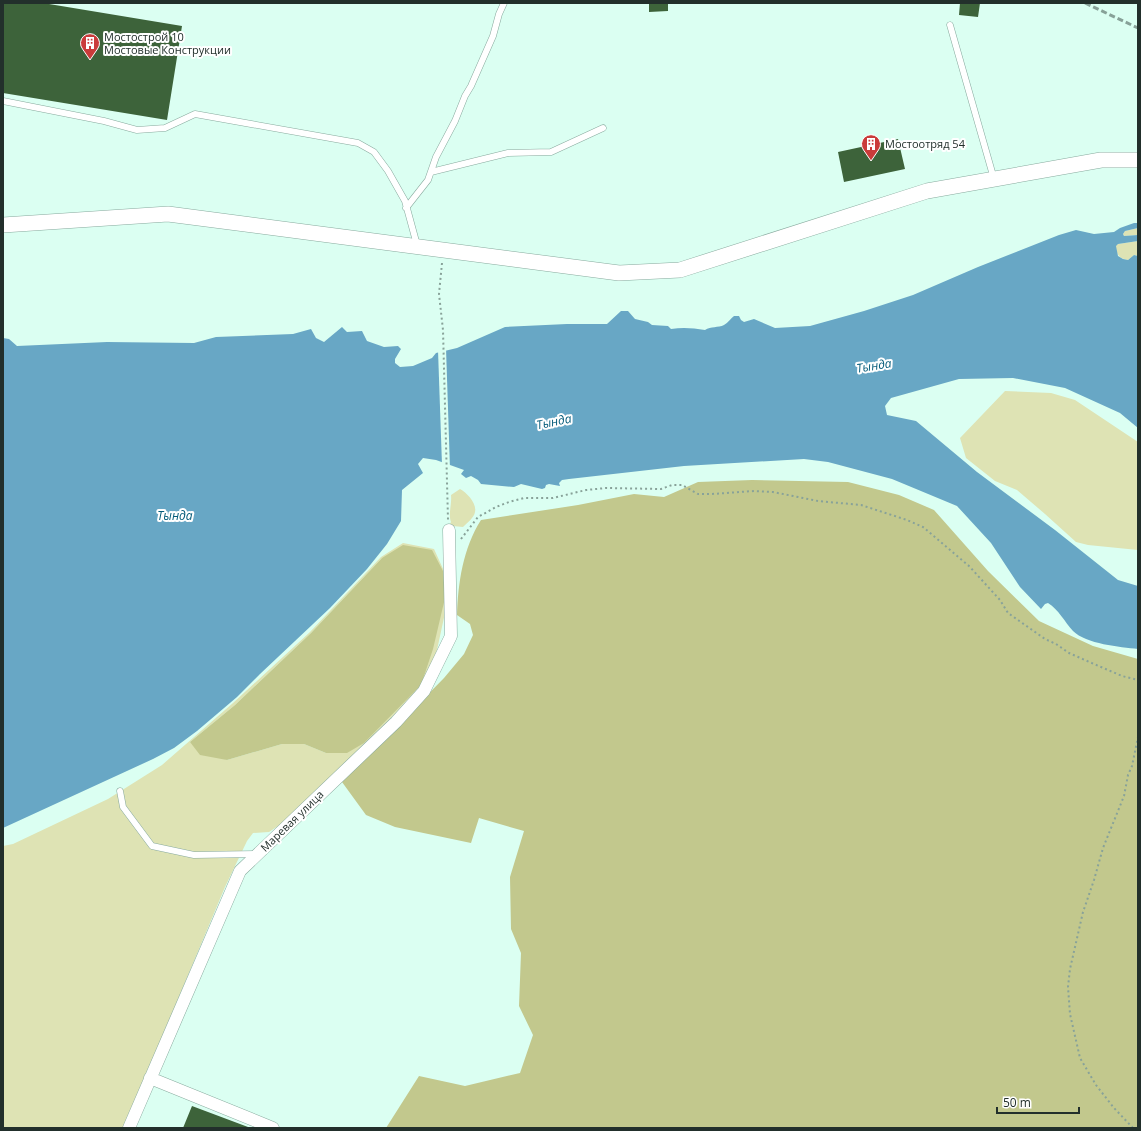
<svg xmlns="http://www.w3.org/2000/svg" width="1141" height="1131" viewBox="0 0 1141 1131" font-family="'Open Sans',sans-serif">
	<rect width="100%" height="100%" fill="#dbfff2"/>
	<!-- green -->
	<path fill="#dee3b4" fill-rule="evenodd" d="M1138,228V235L1124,236L1123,234L1125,231Z
		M1138,241V256L1134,255L1128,260C1119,259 1116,254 1116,245L1118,244Z
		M1005,391L1051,393L1075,400L1138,442V550L1088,545L1076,542L1045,514L1017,490L995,481L966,458L960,438Z
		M460,489C467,493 477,503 475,512C474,518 467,523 463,527L453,526L450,524L451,522C448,514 452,504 451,495Z
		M403,543L434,549L444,571L448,599L437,650L422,686L365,745L284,822L269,832L253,833L247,841L225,887L124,1128H3V846L13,844L108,799L162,765L233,703L310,632L381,557ZM382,558L326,753L304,744H282L227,760L190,742L235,705L311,633Z"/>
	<!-- forest -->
	<path fill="#c2c88d" d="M752,480L848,482L899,495L934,510L988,571L1039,621L1093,646L1138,659V1128H386L419,1076L465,1086L520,1073L533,1035L519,1006L521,953L511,929L510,877L524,831L479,818L471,843L395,827L366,815L342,782L444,678L464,654L473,635L470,624L457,615C458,583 463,548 481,520L578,505L634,494L664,497L698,482Z
		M403,545L432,550L443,571L445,598L433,649L421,685L364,743L347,753H326L304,744H282L227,760L200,755L190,742L235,705L311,633L382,558Z"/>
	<!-- water -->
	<path fill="#68a7c5" d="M1134,223H1138V228L1125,231L1123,234L1124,236L1138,235V241L1118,244L1116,246L1118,256L1123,259L1128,260L1134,255L1138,256V428L1120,413L1065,388L1013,378L959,379L891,398L885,406L887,415L916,421L977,472L1055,530L1118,580L1138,586V649C1120,647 1086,644 1073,631C1064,621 1059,610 1048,603L1045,604L1041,609L1020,587L991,543L957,506L892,479L828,462L804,459L684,466L569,479L562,480L559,483L560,486L549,484L546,485L545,488L542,489L521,484L514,487L481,484L478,480L471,476L466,478L461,474L464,470L436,460L423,458L418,464L423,473L402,490L401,521L387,544L367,569L330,608L260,674L237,697L197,731L174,748L153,759L3,828V338L9,339L17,346L107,342L194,343L216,337L293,334L311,329L316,338L324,342L342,327L347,332L362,331L367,341L384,347L398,346L401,349L395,359V363L400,367L413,366L432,358L436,353L457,348L505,327L567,324H607L621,311H628L635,319L648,322L652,325L668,326L671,329C683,327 693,328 705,330C711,326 718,328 724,325C728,323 731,318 734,316H739L741,320L744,322L754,319L775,328L810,326L864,311L913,295L978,267L1059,235L1076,230L1094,234L1114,232L1120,228Z"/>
	<!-- pier -->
	<path fill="#dbfff2" d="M446,348L450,469L442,465L438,350Z"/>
	<!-- building -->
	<path fill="#3d633a" d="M3,3H43L182,26L167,120L3,93Z
		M649,3H668V11L649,12Z
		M960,3H980L978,17L959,15Z
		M898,139L905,169L844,182L838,152Z
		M192,1106L248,1127V1128H183Z"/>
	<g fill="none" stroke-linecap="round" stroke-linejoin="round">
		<!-- service casing -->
		<g stroke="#88aa9e" stroke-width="7">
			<path id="service" d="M950,25L994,179
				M3,101L104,121L137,130L165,128L195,114L358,143L374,152L388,171L405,201L417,245
				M431,172L508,153L551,152L603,128
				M406,208L428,180L436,157L455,121L465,96L471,86L493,36L499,14L504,3
				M120,791L123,807L152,846L194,855L256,854"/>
		</g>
		<!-- minor casing -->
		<g stroke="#88aa9e" stroke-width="13">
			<path id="minor" d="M150,1078L273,1128
				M129,1128L240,871L396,722L424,691L451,636L449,530"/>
		</g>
		<!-- tertiary casing -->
		<g stroke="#88aa9e" stroke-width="16">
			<path id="tertiary" d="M3,225L168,214L619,273L680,270L927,191L1101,160H1138"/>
		</g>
		<!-- path -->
		<path stroke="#88a299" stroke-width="2" stroke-dasharray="2 3" stroke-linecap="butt" d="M442,263L439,294L443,330L448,520
			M461,539L478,517L496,507L509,502L524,498H553L586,490L606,488L661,489L672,485H682L698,494H712L754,491L773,492L818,501L861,505L907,520L923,527L969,566L1000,600L1008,613L1045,639L1056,644L1069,653L1094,664L1122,676L1138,680
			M1133,1128L1114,1108L1096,1085L1080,1058L1070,1014L1068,987L1070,969L1083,912L1094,880L1103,848L1124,796L1128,775L1132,766L1138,737"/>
		<!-- service -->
		<use href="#service" stroke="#fff" stroke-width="6"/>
		<!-- minor -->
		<use href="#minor" stroke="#fff" stroke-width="12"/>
		<!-- tertiary -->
		<use href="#tertiary" stroke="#fff" stroke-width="15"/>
		<!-- rail -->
		<path stroke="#87a198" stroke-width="3" stroke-dasharray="6 3" stroke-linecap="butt" d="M1085,3L1138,28"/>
	</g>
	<!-- icons -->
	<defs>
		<g id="building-pin" transform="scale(1)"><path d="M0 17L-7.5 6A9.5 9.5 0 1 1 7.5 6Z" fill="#ca3b3a" stroke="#fff"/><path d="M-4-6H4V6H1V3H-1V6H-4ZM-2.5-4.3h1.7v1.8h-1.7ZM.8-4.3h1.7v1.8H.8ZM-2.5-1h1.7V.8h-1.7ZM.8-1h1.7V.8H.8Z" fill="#fff"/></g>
	</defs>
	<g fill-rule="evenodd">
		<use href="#building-pin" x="90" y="43"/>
		<use href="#building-pin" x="871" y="144"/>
	</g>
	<g text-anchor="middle" stroke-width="4" stroke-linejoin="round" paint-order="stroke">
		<!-- poi labels -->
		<g font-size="11" fill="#222f2b" stroke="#fff" text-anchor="start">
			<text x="104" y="41">Мостострой 10<tspan x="104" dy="13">Мостовые Конструкции</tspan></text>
			<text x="885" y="148">Мостоотряд 54</text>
		</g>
		<!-- street labels -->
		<g font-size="11" fill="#222f2b" stroke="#fff">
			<text transform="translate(292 821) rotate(-44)" y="4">Маревая улица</text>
		</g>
		<!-- water labels -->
		<g font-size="12" font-style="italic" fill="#045b7a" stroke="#fff">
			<text transform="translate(874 366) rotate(-9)" y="4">Тында</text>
			<text transform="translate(554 422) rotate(-12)" y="4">Тында</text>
			<text x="175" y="520">Тында</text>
		</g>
	</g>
	<!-- border -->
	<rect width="1141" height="1131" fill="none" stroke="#222f2b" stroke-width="8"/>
	<!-- scale -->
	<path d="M997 1107v6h82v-6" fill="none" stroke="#222f2b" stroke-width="2"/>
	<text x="1003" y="1107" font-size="12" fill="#222f2b" stroke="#ffffff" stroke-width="3" paint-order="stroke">50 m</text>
</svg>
